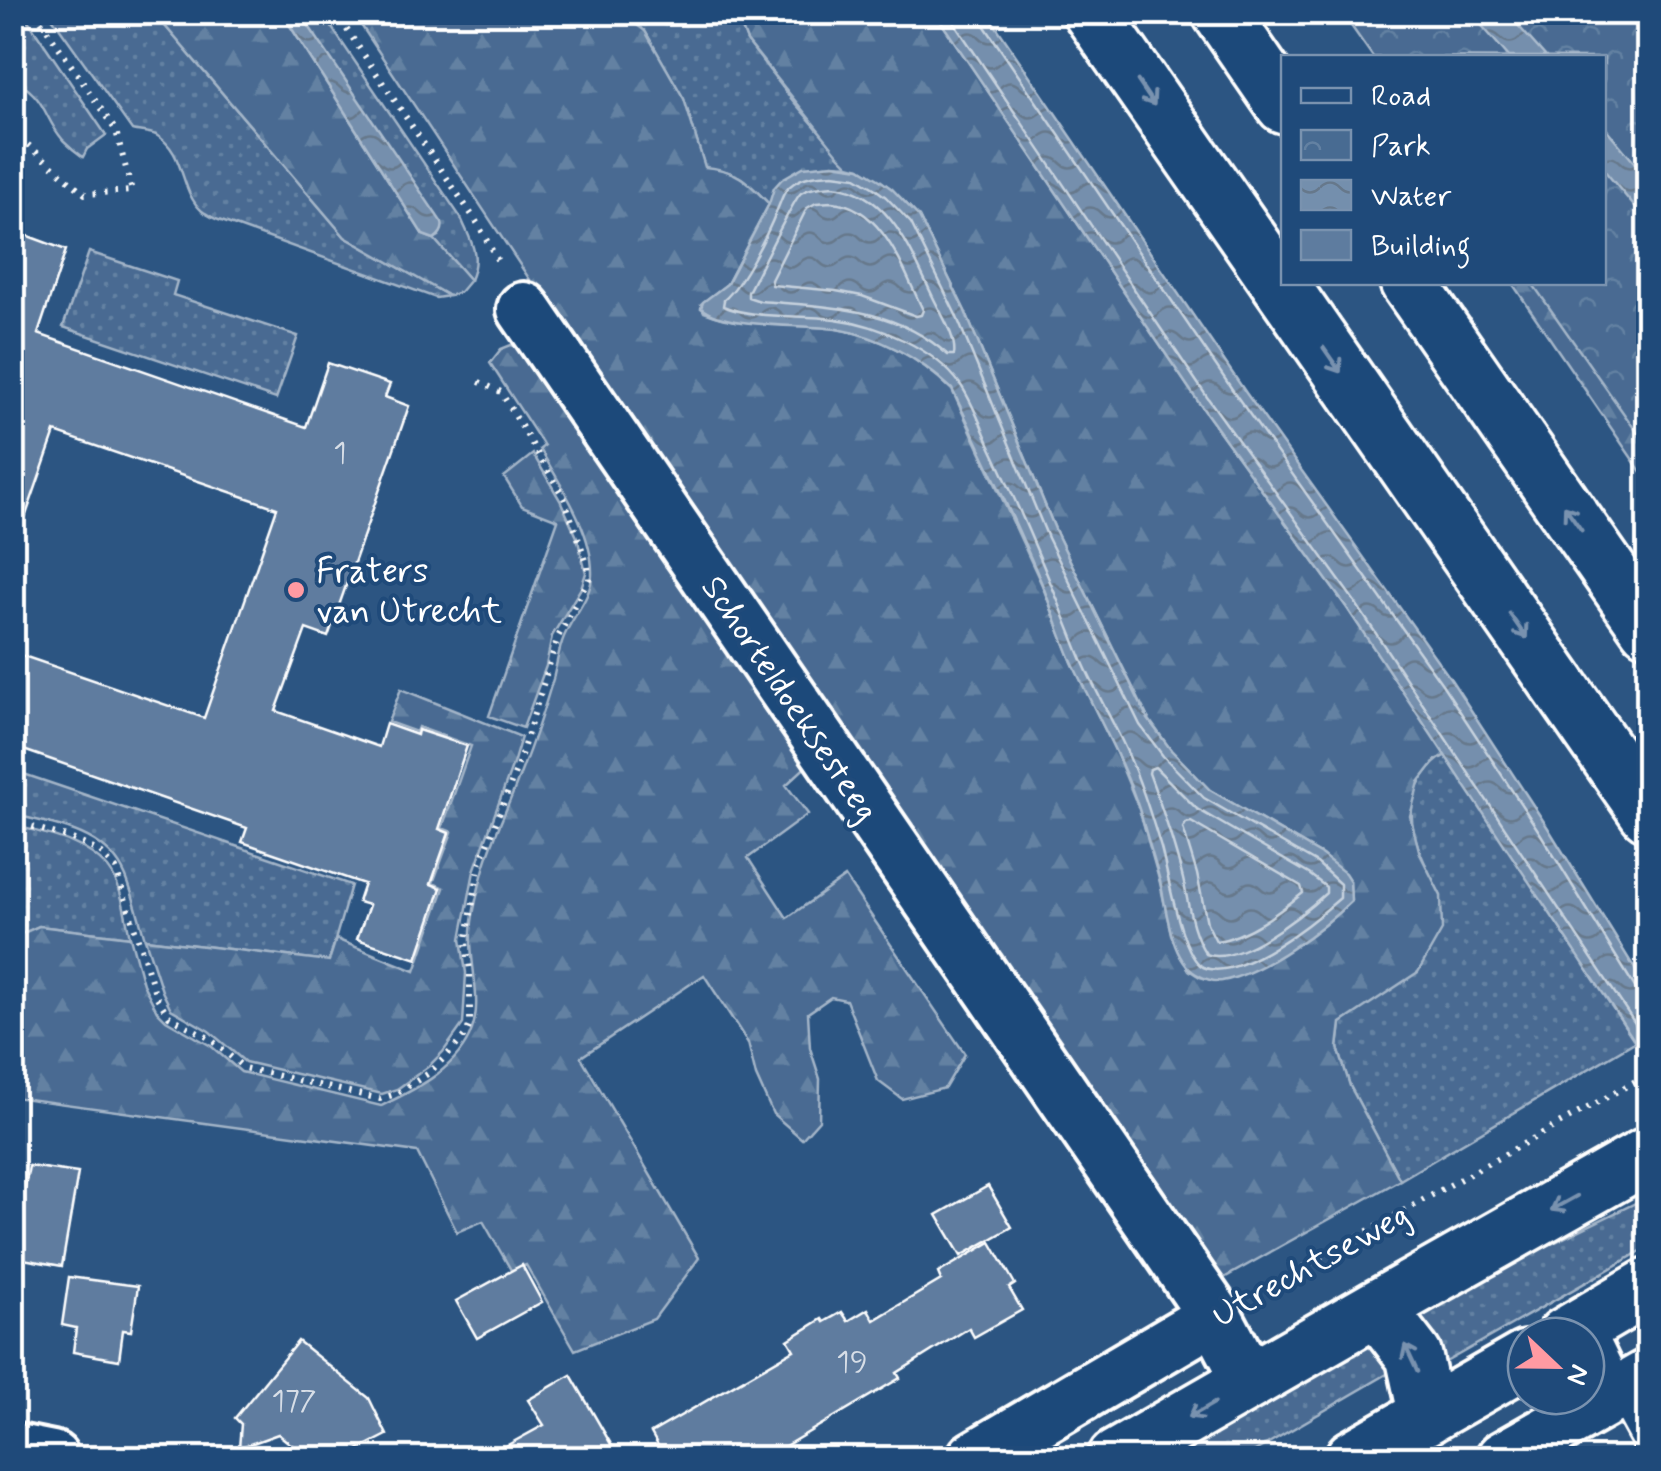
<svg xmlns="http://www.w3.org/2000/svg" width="1661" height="1471" viewBox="0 0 1661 1471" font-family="Mynerve,sans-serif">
	<defs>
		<pattern id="grass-dots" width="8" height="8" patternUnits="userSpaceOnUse" patternTransform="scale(2.5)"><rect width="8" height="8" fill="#486b92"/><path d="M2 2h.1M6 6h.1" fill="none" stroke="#6381a2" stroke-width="1.8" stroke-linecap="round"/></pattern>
		<pattern id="forest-firs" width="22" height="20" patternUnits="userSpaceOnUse" patternTransform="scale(2.5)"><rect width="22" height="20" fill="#486b92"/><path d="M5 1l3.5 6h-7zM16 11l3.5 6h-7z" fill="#6381a2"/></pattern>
		<pattern id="park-crowns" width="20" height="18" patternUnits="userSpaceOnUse" patternTransform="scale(2.5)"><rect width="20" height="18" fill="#486b92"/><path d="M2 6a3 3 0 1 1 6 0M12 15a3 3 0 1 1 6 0" fill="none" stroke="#6381a2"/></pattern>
		<pattern id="water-waves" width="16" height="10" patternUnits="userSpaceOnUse" patternTransform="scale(2.5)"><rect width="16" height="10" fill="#748fad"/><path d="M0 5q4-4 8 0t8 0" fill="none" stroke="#66788b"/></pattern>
	</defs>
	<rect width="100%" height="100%" fill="#2c5582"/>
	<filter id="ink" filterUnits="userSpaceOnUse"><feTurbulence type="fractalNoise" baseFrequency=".01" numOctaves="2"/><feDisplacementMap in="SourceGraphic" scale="20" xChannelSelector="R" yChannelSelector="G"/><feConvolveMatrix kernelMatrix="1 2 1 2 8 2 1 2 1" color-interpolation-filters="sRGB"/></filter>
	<g filter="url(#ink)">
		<!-- grass -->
		<path fill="url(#grass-dots)" stroke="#a4b5c8" stroke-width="2.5" d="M13,12L23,13L106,135L87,149L83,157C76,152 69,146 63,140C43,117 48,101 17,81L23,72L22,66L13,58Z
			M49,13H154L345,237L449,296L436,298L216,219C215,219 203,212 202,211C179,191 186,152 156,135C149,132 139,132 132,130Z
			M300,13H322L461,218C471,242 481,254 470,280L434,239L439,236Z
			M621,13H736L747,41L793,101L849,165L833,164L769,204C747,181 738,170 705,168L684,99L645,31Z
			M89,252L177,281L173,295L298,336L276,399L63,327Z
			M1446,755L1636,1041L1400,1180L1350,1086L1338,1048L1341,1023L1378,997L1441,896C1423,860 1396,814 1423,777C1430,767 1435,760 1446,755Z
			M12,770L351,885L329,961L145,939C139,918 134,897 126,877C107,831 56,826 13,814Z
			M12,825C45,834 84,840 108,868C122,885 125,915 130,937L39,926L13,938Z
			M1648,1197V1247L1430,1371L1413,1311Z
			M1369,1338L1392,1364L1387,1374L1243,1458H1155Z"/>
		<!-- forest -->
		<path fill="url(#forest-firs)" stroke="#a4b5c8" stroke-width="2.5" d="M154,13H282L423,235L434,239L470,280L460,292L449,296L345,237Z
			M353,13H621L645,31L684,99L705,167C738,170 747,181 769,204L727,284L701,304L704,312C745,328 793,323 836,329C882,336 919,358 952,390L1042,585L1072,662L1115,750L1139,809L1160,883L1171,934L1179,952L1189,970L1200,977L1214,981L1291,948L1324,925L1351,901L1350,881L1322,855L1210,790L1171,750L1148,718L1057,534L965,311L919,217L892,189L860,168L849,165L838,154L747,41L736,13H935L1199,403L1347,608L1446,755L1436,760L1419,782L1410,816L1420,854L1441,896L1442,930L1418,972L1341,1023L1338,1048L1350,1086L1400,1180L1222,1279L644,437L587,366Z
			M1648,223V482L1512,283L1604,282Z
			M511,345L521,348L812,761L786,785L808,814L748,858L787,918L845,877L965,1054L945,1088L902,1099L878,1081L846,1000L831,997L808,1013L810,1048L820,1079L819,1120L802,1139L773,1114L756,1076L748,1043L704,975L581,1057L699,1258L654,1319L575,1350L526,1265L511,1270L483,1221L457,1232L417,1152L13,1097L12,938L39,926L130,937L143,984L157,1011L166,1020L211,1046L241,1072L381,1106C414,1090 452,1072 469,1037C485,1004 469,966 471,932C472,912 478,891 483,872C491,841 507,810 518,780C531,747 543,713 553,679C556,667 558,654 562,642C569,619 592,599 592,574C593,532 560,484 540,449L544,446L490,363L501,349Z
			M533,454L560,500L577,537L586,573L581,588L552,636L546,666L523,728L489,716L558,520L522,506L504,477Z
			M401,689L521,737L513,764L474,871L461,939L466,973L463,1024L443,1052L429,1066L397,1089L382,1094L245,1062L209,1031L171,1009L162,991L145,939L329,961L336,939L415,971L444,888L433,883L452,832L442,828L471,746L418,727L416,732L388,722Z"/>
		<!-- park -->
		<path fill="url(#park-crowns)" stroke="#a4b5c8" stroke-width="2.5" d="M1342,13H1648V448L1532,283L1604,282V58L1373,57Z"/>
		<!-- water -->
		<path fill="url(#water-waves)" stroke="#acbcce" stroke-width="2.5" d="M282,13H300L442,223C444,230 440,235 434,239L423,235Z
			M935,13H987L1246,393L1450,678L1548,828L1648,990V1061L1347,608L1199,403Z
			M1471,13H1507L1546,57H1509Z
			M1604,126L1648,179V223L1604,170Z
			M833,164L860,168L880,180L892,189L919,217L965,311L1057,534L1148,719L1171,750L1210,790L1322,855L1345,873L1350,881L1351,901C1323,929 1262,974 1222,981C1215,982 1206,979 1200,976C1170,963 1167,909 1160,881C1154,859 1147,837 1141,815C1124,761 1095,713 1072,662C1061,636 1052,609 1042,584C1014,518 983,454 952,389C919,358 883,337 837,329C804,324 725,329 701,308L703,302L727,284L769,204L774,188L782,179L803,167Z"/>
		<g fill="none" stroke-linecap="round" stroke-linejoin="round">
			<!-- shore -->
			<path stroke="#c7d2de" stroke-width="2.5" d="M947,12L1207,397L1355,602L1648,1043
				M980,12L982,22L1238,398L1442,684L1540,833L1636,989L1642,993L1648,994
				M833,174L856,177L874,188L886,197L911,223L956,315L1048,538L1140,725L1163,756L1204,798L1317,863L1340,884V898C1314,921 1238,983 1203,967C1181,956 1168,873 1161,848C1150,812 1139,776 1122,741C1108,712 1091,683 1079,653C1052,585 1024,518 993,452C983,431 973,402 960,384C935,349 877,324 835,319C799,314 756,320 723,306L724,300C743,283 767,235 777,210C782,199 783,190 794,183C806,175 819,175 833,174Z
				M833,186C890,192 911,252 933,297C941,314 957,338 954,355H948C894,306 828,307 760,301L748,297V292C756,277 794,198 801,193C811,187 822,187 833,186Z
				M832,202C883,206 903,270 923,310L921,315L916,316L862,296L836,291L772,285L771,280L807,208L816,203Z
				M1155,767L1197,809L1309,874L1326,887V893C1303,914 1237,967 1206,954C1191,931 1189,905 1183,879C1174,843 1162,808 1149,773L1150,769Z
				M1186,823L1191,822L1301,886L1303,893C1279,912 1247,937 1216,941L1207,923L1197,874L1183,828Z"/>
		</g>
		<!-- building -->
		<path fill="#5e7c9f" stroke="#fff" stroke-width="2.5" d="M12,230L66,250L38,334L306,427L328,363L390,384L385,397L409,406L328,637L306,629L276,711L379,747L386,724L417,735L418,730L467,746L439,829L449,833L431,884L441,888L417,959L357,939L369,905L358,902L364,884L242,842L247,828L12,746V652L204,718L277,508L55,432L19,535L12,534Z
			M29,1166L78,1173L62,1266L12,1257Z
			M988,1186L1012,1227L961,1256L937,1215Z
			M991,1242L1015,1284L1009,1288L1022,1310L974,1337L969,1328L897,1373L900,1378L765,1458H665L651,1433L794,1350L788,1340L822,1319L824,1322L842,1312L848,1321L868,1309L874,1320L941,1280L938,1273Z
			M522,1265L542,1302L477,1338L456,1301Z
			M69,1277L138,1286L131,1331L123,1330L119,1360L73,1352L76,1328L62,1325Z
			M298,1341L369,1398L387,1435L342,1458H308L278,1434L239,1448L241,1424L235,1418Z
			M571,1375L619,1458H484L544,1425L528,1400Z"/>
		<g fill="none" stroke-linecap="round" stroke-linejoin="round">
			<!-- service casing -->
			<g stroke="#fff" stroke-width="35">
				<path id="service" d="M1587,1324L1620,1392L1648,1443"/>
			</g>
			<!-- minor casing -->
			<g stroke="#fff" stroke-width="60">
				<path id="minor" d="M524,309L1215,1316L1250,1382
					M12,1450L52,1458
					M974,1458L1215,1316
					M1503,1458L1648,1376"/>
			</g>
			<!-- secondary casing -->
			<g stroke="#fff" stroke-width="62">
				<path id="secondary" d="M1377,1308L1414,1356L1427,1416
					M1565,1336L1648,1287
					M1116,1458L1377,1308L1648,1155
					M1353,1458L1526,1359"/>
			</g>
			<!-- motorway casing -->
			<g stroke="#fff" stroke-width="62">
				<path id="motorway" d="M1091,12L1648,813
					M1220,12L1284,105
					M1408,282L1648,627"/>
			</g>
			<!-- path -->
			<path stroke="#fff" stroke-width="6" stroke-dasharray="2.5 8" stroke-linecap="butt" d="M335,12L478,224L501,267
				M12,131L85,194L132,191L116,131L35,12
				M12,821L70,838L100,852L116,869L156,996L169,1016L209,1038L244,1068L380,1099L396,1094L429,1073L455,1047L466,1034L470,1024V970L466,943L479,867L517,768L558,637L589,579L588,566L564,498L501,392L473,379
				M1257,1293L1648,1074"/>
			<!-- service -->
			<use href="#service" stroke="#1f4a7a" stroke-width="28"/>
			<!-- minor -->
			<use href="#minor" stroke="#1f4a7a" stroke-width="52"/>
			<!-- secondary -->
			<use href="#secondary" stroke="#1f4a7a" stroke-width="55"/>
			<!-- motorway -->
			<use href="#motorway" stroke="#1f4a7a" stroke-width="55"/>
		</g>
		<!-- one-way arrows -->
		<defs><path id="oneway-shaft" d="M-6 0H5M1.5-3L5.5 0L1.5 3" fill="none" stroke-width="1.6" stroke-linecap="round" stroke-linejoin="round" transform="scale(2.5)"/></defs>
		<g stroke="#7992af">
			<use href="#oneway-shaft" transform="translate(1146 93) rotate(56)"/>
			<use href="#oneway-shaft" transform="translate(1332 360) rotate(55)"/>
			<use href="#oneway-shaft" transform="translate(1573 518) rotate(-125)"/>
			<use href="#oneway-shaft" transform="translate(1518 626) rotate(55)"/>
			<use href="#oneway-shaft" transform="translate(1564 1203) rotate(151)"/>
			<use href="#oneway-shaft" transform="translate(1411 1358) rotate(-115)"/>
			<use href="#oneway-shaft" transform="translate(1202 1410) rotate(150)"/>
		</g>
	</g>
	<!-- markers -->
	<circle fill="#ff9aa2" stroke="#1f4a7a" stroke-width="4" cx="296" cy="590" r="10"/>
	<g text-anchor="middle" stroke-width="8" stroke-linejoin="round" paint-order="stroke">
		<!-- number labels -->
		<g font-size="30" fill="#d7dee7">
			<text x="340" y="462">1</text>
			<text x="852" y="1371">19</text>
			<text x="294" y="1410">177</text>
		</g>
		<!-- poi labels -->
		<g font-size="35" fill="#fff" stroke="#1f4a7a" text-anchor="start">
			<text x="316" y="582">Fraters<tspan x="316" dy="40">van Utrecht</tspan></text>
		</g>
		<!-- street labels -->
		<g font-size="35" fill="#fff" stroke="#1f4a7a">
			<text transform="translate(791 698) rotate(56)" y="12">Schorteldoeksesteeg</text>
			<text transform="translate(1310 1264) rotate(-29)" y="12">Utrechtseweg</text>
		</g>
	</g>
	<!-- margin -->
	<rect width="1661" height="1471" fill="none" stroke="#1f4a7a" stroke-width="50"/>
	<rect x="25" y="25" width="1611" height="1421" fill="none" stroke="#fff" stroke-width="4" filter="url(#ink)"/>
	<!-- legend -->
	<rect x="1281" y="55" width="325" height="230" fill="#1f4a7a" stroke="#7992af" stroke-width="2.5"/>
	<rect x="1301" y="88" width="50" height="15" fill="#1f4a7a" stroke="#7992af" stroke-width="2.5"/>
	<text x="1371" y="105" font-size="30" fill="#ffffff">Road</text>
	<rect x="1301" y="130" width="50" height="30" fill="url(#park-crowns)" stroke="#7992af" stroke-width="2.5"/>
	<text x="1371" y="155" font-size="30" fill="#ffffff">Park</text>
	<rect x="1301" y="180" width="50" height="30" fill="url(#water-waves)" stroke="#7992af" stroke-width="2.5"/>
	<text x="1371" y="205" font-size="30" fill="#ffffff">Water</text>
	<rect x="1301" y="230" width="50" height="30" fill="#5e7c9f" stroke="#7992af" stroke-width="2.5"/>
	<text x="1371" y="255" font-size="30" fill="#ffffff">Building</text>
	<!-- north arrow -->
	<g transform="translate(1556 1366) rotate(112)"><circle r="48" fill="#1f4a7a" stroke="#7992af" stroke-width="2.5"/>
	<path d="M0-8L18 38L0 25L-18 38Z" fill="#ff9aa2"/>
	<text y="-15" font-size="28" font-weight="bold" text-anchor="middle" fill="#ffffff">N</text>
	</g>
</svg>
